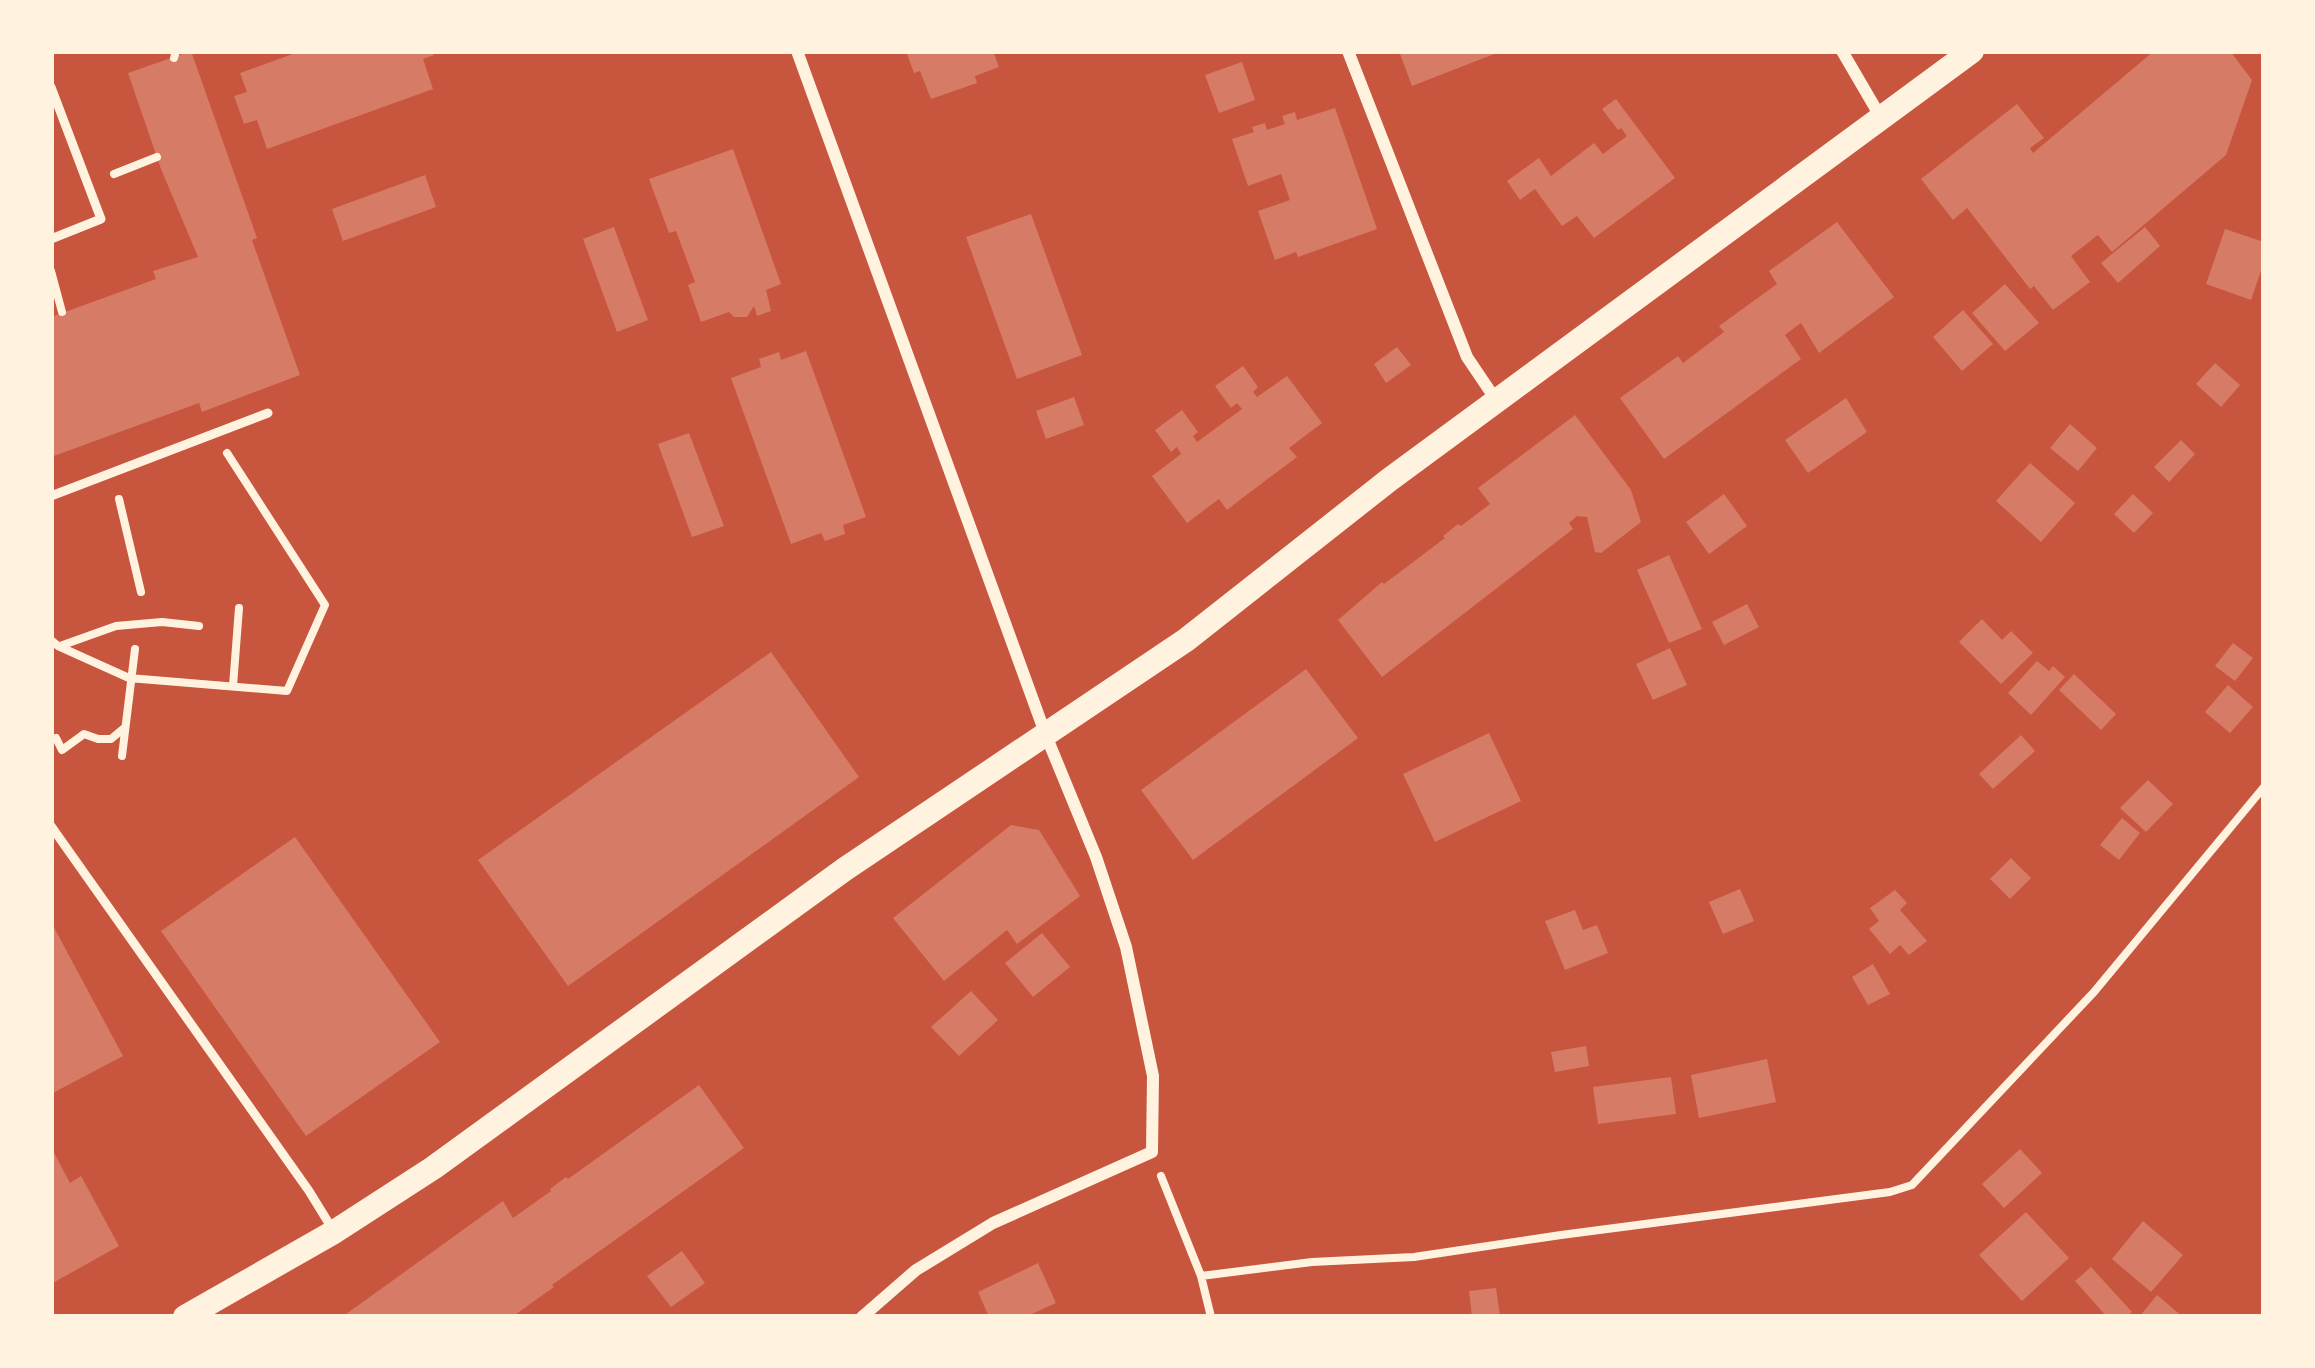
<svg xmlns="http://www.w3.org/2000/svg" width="2315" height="1368" viewBox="0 0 2315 1368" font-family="Lato,sans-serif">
	<rect width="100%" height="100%" fill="#c8553d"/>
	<!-- building -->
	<path fill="#d67c66" d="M191,51L257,238L252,240L300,375L202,412L199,403L51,457V317L156,279L153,271L198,257L161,169L128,73Z
		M301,51H433L434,55L423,59L433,89L267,149L257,120L244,124L234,96L247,92L240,73Z
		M906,51H993L999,67L975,76L977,83L931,99L920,71L914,73Z
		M1399,51H1502L1412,86Z
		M2154,51H2230L2252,80L2226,155L2112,252L2098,235L2071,256L2090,282L2053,310L2034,286L2030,289L1967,208L1953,220L1921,179L2017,104L2044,138L2030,148L2033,153Z
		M1242,62L1255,100L1219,113L1205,75Z
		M1616,99L1675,178L1594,238L1577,216L1562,226L1535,189L1520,200L1507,181L1539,158L1551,176L1594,143L1603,154L1627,136L1621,128L1618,130L1602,109Z
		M1335,108L1377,229L1298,257L1296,252L1275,260L1258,211L1290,200L1281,174L1248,186L1232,139L1254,132L1252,127L1265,123L1267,130L1285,124L1282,116L1295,112L1297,120Z
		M733,149L781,284L766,290L771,311L757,316L754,306L747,317H734L729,312L701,322L688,285L695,282L676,231L669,233L649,179Z
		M425,175L436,207L343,241L332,209Z
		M1031,214L1082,355L1017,379L966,237Z
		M1837,222L1894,297L1819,353L1801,323L1785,335L1801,359L1664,459L1620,398L1678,356L1683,363L1724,332L1719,326L1777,284L1769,271Z
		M614,227L648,320L617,332L583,239Z
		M2145,227L2160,246L2118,283L2101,263Z
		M2225,229L2264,242V262L2251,300L2206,284Z
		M2005,284L2039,323L2005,351L1972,313Z
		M1963,310L1993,344L1962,371L1933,337Z
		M1397,347L1411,365L1386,383L1374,364Z
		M806,351L866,517L843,525L845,534L825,541L821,533L791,544L731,378L761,367L759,359L779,352L781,360Z
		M2215,363L2240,385L2221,407L2196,384Z
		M1243,366L1258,387L1253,392L1257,397L1287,376L1322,423L1289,448L1297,457L1241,499L1227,510L1219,499L1187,523L1152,476L1181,454L1177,447L1171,452L1155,430L1182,410L1198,432L1193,436L1197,442L1242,409L1237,403L1231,408L1215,386Z
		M1074,397L1084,425L1046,439L1036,411Z
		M1846,398L1867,432L1808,473L1785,440Z
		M1575,415L1631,490L1641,522L1601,553L1595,552L1587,517L1577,516L1569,523L1573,529L1382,677L1338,620L1382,582L1384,584L1445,538L1443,536L1458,524L1461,526L1490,504L1478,488Z
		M2070,424L2097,448L2078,471L2050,448Z
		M689,433L724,526L692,537L658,444Z
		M2181,440L2195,454L2169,482L2154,467Z
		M2030,463L2075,503L2041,542L1996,501Z
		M1724,494L1747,526L1709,554L1686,522Z
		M2133,494L2153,513L2134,533L2114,514Z
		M1669,555L1702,629L1669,643L1637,570Z
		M1747,604L1759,627L1724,645L1712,622Z
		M1982,619L2002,640L2011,631L2033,653L2001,684L1959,642Z
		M2233,643L2253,658L2235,681L2215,666Z
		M1670,648L1687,685L1653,700L1636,664Z
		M771,652L859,777L568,986L478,860Z
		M2037,661L2049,671L2053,666L2065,677L2031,715L2008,693Z
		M1306,669L1358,738L1193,860L1141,790Z
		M2074,674L2116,714L2101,730L2059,690Z
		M2228,685L2253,707L2230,733L2205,712Z
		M1489,733L1521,801L1435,842L1403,774Z
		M2021,735L2035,751L1993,789L1979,774Z
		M2148,780L2173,804L2146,832L2120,808Z
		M2122,818L2140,833L2119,860L2100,845Z
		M1011,825L1039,830L1080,896L1017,944L1007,930L944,981L893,918Z
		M295,837L440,1042L306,1136L161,931Z
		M2011,858L2031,878L2010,899L1990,879Z
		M1740,889L1754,921L1723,934L1709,902Z
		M1895,890L1907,903L1900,910L1927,941L1909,955L1900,945L1890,954L1869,929L1879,921L1870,908Z
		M1575,910L1583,930L1597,925L1608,953L1565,970L1545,921Z
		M51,922L123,1056L51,1094Z
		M1042,933L1070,967L1033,997L1005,963Z
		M1873,964L1890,994L1868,1005L1852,977Z
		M971,991L998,1020L959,1056L931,1027Z
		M1586,1046L1589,1066L1555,1072L1551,1052Z
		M1767,1059L1776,1102L1699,1118L1691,1075Z
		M1671,1077L1676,1114L1598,1124L1593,1087Z
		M699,1085L744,1148L552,1285L554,1287L512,1317H342L503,1201L513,1218L551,1191L550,1189L566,1177L568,1179Z
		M51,1147L70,1183L81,1176L119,1246L51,1284Z
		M2020,1149L2042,1173L2004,1208L1982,1184Z
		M2026,1212L2069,1258L2022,1301L1979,1255Z
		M2143,1221L2183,1255L2151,1292L2112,1259Z
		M682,1251L705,1283L671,1307L647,1276Z
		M1038,1263L1056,1303L1025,1317H989L978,1292Z
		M2091,1267L2132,1312L2126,1317H2107L2075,1281Z
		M1496,1288L1500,1316L1472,1317L1469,1291Z
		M2157,1295L2183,1317H2139Z"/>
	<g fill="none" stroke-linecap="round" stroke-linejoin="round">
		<!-- path -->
		<path stroke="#fff3e0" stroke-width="8" d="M174,58L176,51
			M114,174L157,157
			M51,271L62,312
			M119,499L141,592
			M51,640L58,646L129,678L287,691L325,605L227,453
			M60,646L116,626L162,622L199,626
			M233,686L239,608
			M56,738L62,750L84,734L98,739H111L123,729
			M122,756L135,649
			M1161,1176L1201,1276L1211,1317
			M1201,1276L1312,1262L1414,1257L1561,1235L1890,1192L1912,1185L2094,992L2264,787"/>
		<!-- service -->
		<path stroke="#fff3e0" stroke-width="9" d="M51,87L101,219L51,239
			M51,496L268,413
			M51,826L309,1191L333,1230"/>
		<!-- minor -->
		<path stroke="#fff3e0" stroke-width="12" d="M797,51L1045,733L1096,857L1126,947L1153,1076L1152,1152L993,1223L916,1270L862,1317
			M1348,51L1467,357L1496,400
			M1842,51L1880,116"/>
		<!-- secondary -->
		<path stroke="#fff3e0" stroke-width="24" d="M185,1317L334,1232L433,1168L845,869L1186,640L1389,480L1972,51"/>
	</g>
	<!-- border -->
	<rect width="2315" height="1368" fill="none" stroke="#fff3e0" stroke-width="108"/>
</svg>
